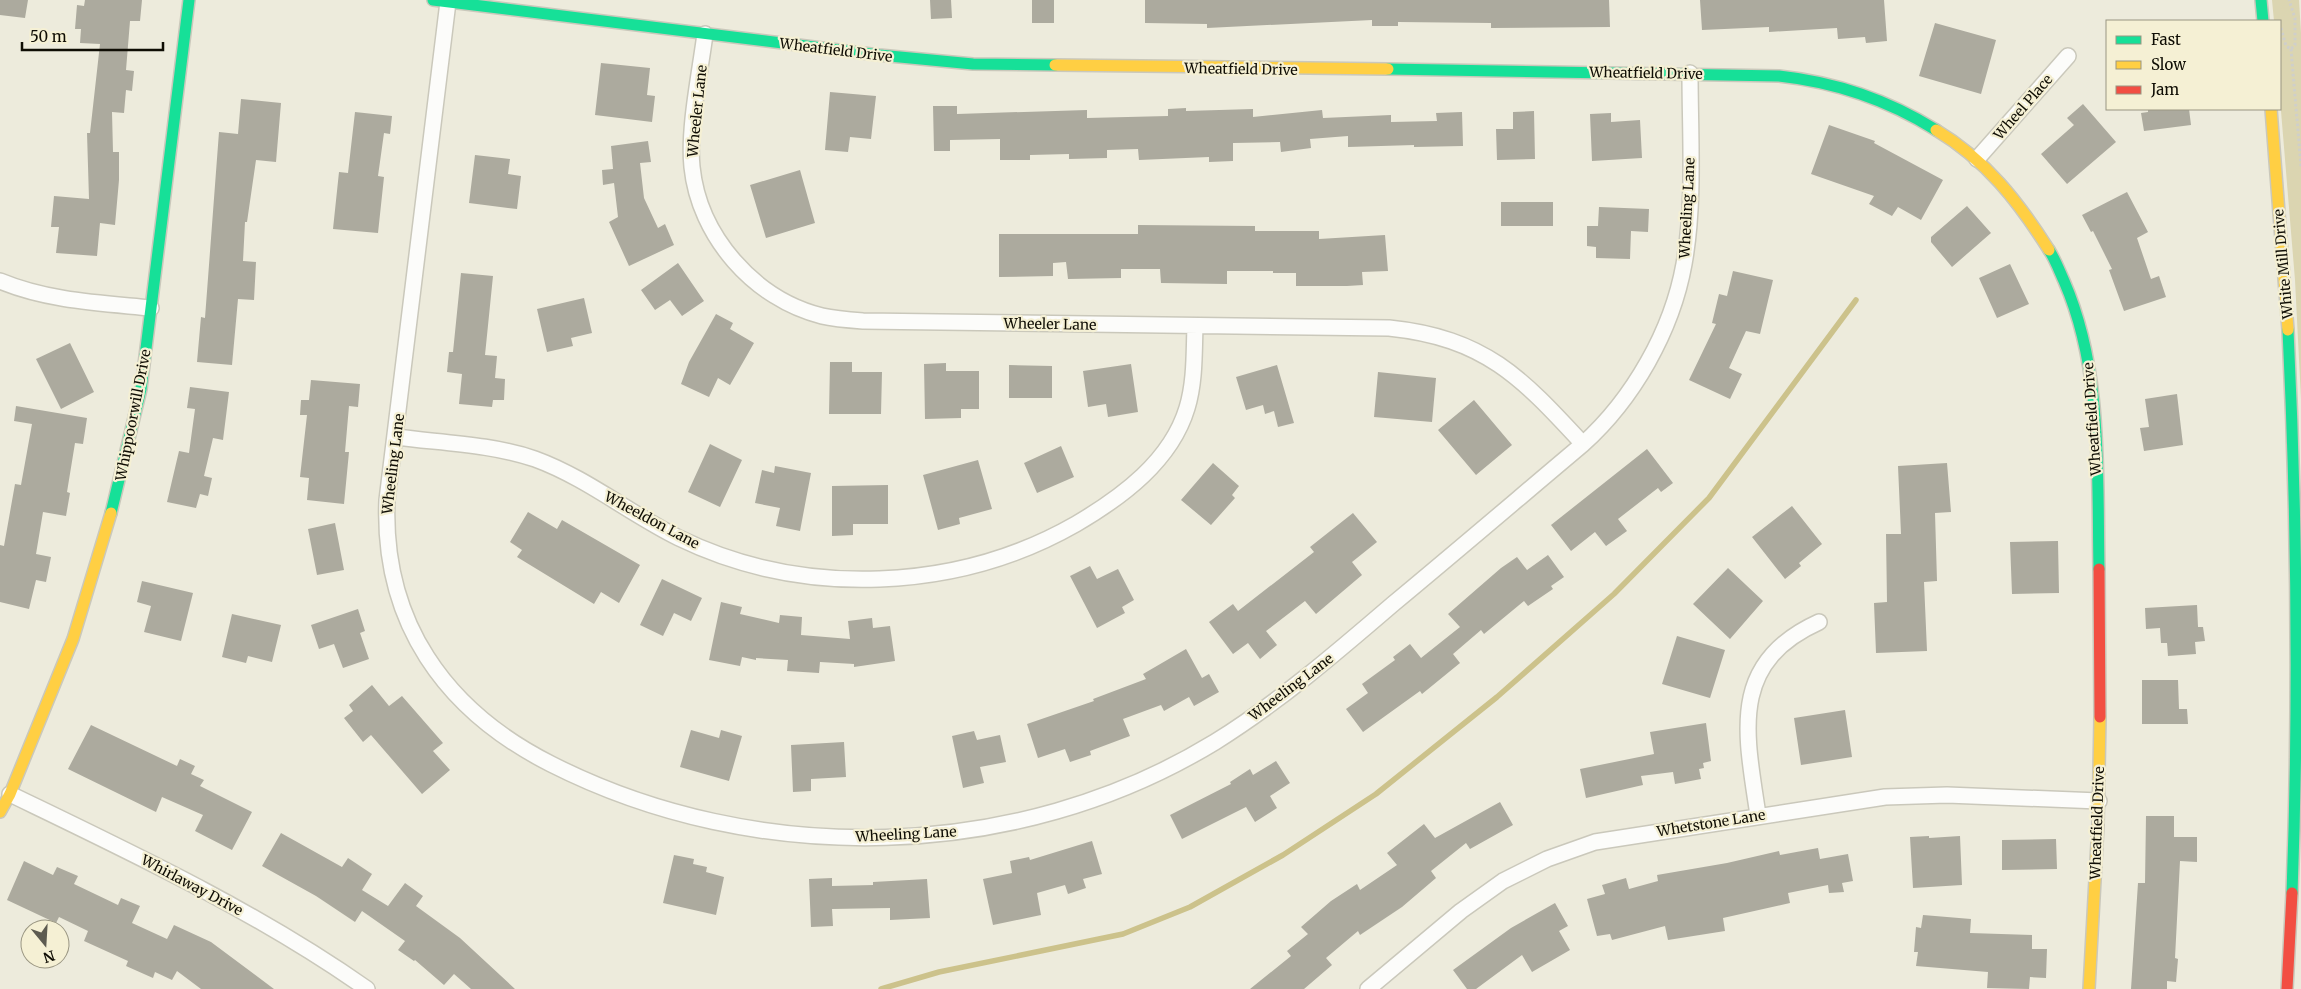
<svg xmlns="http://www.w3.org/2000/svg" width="2301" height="989" viewBox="0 0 2301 989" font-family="Merriweather,serif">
	<rect width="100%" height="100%" fill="#edebdc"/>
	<!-- green -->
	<path fill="#dbd5b1" d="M2272,0H2299L2301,33V399L2295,280L2280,99V21H2274Z"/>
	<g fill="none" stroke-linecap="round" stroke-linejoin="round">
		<!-- stream -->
		<path stroke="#ccc28b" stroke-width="5.5" d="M881,989L939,972L1123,934L1190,907L1283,855L1376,794L1497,697L1614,594L1709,498L1856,300"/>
	</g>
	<!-- building -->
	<path fill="#acaa9e" d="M0,0H28L25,18L0,15Z
		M85,0H142L140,21H130L126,70L134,71L132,91L126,90L124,113L112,112L113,152H119V180L115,225L100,223L97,256L56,253L59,227H51L54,196L89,199L87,133H90L100,44L80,43L81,29H75L77,5L84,6Z
		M930,0H951L952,18L931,19Z
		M1032,0H1054V23H1032Z
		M1145,0H1609L1610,27L1491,28V23L1398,22V26H1372V20L1207,28V24L1145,23Z
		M1700,0H1884L1887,41L1866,43L1865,37L1838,39L1837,28L1769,32V27L1702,30Z
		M1935,23L1996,40L1981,94L1919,76Z
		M601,63L650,68L647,95L655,96L652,122L595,115Z
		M830,92L876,96L871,139L850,137L848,152L825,150Z
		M241,99L281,103L276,162L256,160L247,222H245L243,261L256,262L254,300L238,299L232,365L197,362L201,317L205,318L219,132L238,134Z
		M2083,104L2116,142L2067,184L2041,154L2074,125L2067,118Z
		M933,106H957V114L1087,110V118L1168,116V109L1186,108V111L1253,109V117L1322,110L1323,118L1391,115V122L1437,121L1436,113L1462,112L1463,146L1414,147V145L1348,147V136L1310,139L1311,148L1281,152L1280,142L1233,143V161L1209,162V157L1139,160L1138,149L1107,150V158L1069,159V154L1030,155V160H1000V139L950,140V151H934Z
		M2148,109H2189L2191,125L2144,131L2141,113L2148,112Z
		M1534,111L1535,159L1497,160L1496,129H1513V112Z
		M355,112L392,116L390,134L384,133L378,176L384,177L378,233L333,229L339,172L348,173Z
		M1611,113V122L1640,120L1642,158L1592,161L1590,114Z
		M1829,125L1875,141L1874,143L1943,180L1921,220L1898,207L1892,216L1869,204L1874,196L1811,174Z
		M648,141L651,162L640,163L644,198L658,228L665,224L674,245L629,266L609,222L618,217L614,183L603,185L602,170L613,169L611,146Z
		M475,155L510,159L508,174L521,176L517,209L469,203Z
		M800,170L815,223L766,238L750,185Z
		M2127,192L2148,232L2137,238L2151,279L2159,276L2166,297L2124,311L2109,270L2112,269L2093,231L2091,232L2082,215Z
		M1501,202H1553V226H1501Z
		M1967,206L1991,233L1952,267L1931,242V237Z
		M1599,207L1649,209L1648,232L1631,231L1630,259L1596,258V247L1587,246V226H1598Z
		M1138,225L1255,226V231H1319V239L1385,235L1388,271L1362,272L1363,285L1347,286H1296V273H1273V271H1227V284L1161,283L1160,269H1121V278L1068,279L1066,262L1053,263V276L999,277V234H1138Z
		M678,263L704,301L682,316L670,300L655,310L641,290Z
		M2010,264L2029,304L1997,318L1979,278Z
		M1733,271L1773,280L1760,334L1746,331L1729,368L1742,374L1730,399L1689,380L1716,324L1712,323L1719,294L1727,296Z
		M461,273L493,276L485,355L497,356L495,378L505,379L504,400H493L492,407L459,404L462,374L447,372L449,352H453Z
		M584,298L592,333L571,338L573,346L547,352L537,309Z
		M716,314L733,323L730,329L754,343L730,385L718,378L709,397L681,384L689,362Z
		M70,343L94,392L61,409L36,359Z
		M830,362H852V372H882L881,414H829Z
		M946,363V371H979V409H961V418L925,419L924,364Z
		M1131,364L1138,412L1108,417L1106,404L1088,407L1083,371Z
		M1009,365L1052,366V398H1009Z
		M1277,365L1294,423L1278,427L1274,411L1265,414L1263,405L1246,410L1236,377Z
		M1378,372L1436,378L1432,422L1374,417Z
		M311,380L360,384L358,407L349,406L345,452H349L344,504L307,500L309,478L300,477L307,415H300L301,400H309Z
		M190,387L229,392L223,440L213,438L204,476L212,478L208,496L200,494L196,508L167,502L179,451L189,453L195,409L187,408Z
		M2177,394L2183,445L2144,451L2140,428L2149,427L2145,399Z
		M1474,400L1512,445L1476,475L1438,430Z
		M16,406L87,418L83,444L75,443L67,492L70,493L66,516L43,512L36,554L51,557L46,582L36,580L29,609L0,602V545L4,546L15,484L21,485L32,424L14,421Z
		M710,444L742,460L720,507L688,492Z
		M1061,446L1074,477L1037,493L1024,463Z
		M1647,449L1673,483L1661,492L1658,488L1618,519L1627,531L1606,546L1595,532L1571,551L1551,525Z
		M978,460L992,509L959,518L960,524L938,530L923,475Z
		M1213,463L1239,486L1232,495L1235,498L1211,525L1181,500Z
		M1947,463L1951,512L1935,513L1937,581L1924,582L1927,651L1876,653L1874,603L1887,602L1886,534H1901L1898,466Z
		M775,466L811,473L800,531L776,526L780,508L755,503L762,470L774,473Z
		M888,485V524H853V535L832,536V486Z
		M1792,506L1822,544L1799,563L1801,566L1785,579L1752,537Z
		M528,512L557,529L562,520L640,565L619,603L601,592L594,604L517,557L522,550L510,542Z
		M1353,513L1377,542L1352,562L1362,575L1316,614L1305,601L1266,631L1277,645L1260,659L1248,643L1233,654L1209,622L1233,604L1238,611L1314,552L1310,547Z
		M335,523L344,570L317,575L308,529Z
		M2058,541L2059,593L2012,594L2010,542Z
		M1548,555L1564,577L1551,586L1553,589L1528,606L1524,601L1484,634L1481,630L1453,654L1460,663L1422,694L1420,691L1363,732L1346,709L1368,693L1362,684L1395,660L1393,657L1410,644L1421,658L1460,627L1448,614L1501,568L1517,557L1527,570Z
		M1090,566L1097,579L1118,569L1134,600L1122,607L1125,613L1097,628L1070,576Z
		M1728,568L1763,601L1730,639L1693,604Z
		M662,579L702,598L691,621L674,613L663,636L640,625Z
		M142,581L193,593L181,641L144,632L151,606L137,602Z
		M721,602L742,607L740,614L779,623L780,615L802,617L801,635L850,639L848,621L872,618L873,628L890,626L895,661L854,667V664L820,662L819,673L787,671L788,660L756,658V660L742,657L740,666L709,660Z
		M2197,605L2198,627H2203L2205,641L2195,642L2196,654L2168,656L2167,643H2161L2160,628L2146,629L2145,608Z
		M358,609L365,631L360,633L369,659L343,668L334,644L319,649L311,625Z
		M232,614L281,625L272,662L248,656L246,663L222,657Z
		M1677,636L1725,650L1710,698L1662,684Z
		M1186,649L1202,678L1209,674L1219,692L1194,706L1189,697L1164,711L1161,705L1123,719L1130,736L1090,751L1091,755L1070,762L1065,749L1038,758L1027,724L1094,701L1093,699L1146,679L1143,674Z
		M2142,680H2178L2179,709H2187L2188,724H2142Z
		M372,685L389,706L402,696L443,743L433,751L450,770L422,794L371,735L363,742L344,718L353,711L349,705Z
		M1845,710L1852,757L1801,765L1794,718Z
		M1706,723L1711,761L1703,763L1704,768L1699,769L1701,779L1675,784L1673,772L1641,776L1643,785L1586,798L1580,769L1654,754L1650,732Z
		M91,725L177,766L180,759L195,766L191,774L204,780L200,786L252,812L232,850L195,831L203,815L162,797L156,812L68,769Z
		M691,730L719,738L721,730L742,736L729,781L680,767Z
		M974,731L977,740L1000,735L1006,762L980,767L984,783L963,788L952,736Z
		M844,742L846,777L811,779V791L793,792L791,745Z
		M1276,761L1290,783L1270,796L1277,808L1255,822L1246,807L1182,839L1170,815L1231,784L1230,782L1250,769L1253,775Z
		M1500,802L1513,825L1470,849L1466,843L1431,871L1436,878L1402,907L1360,935L1358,931L1326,958L1332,965L1304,989H1250L1291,956L1287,951L1308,934L1301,927L1331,901L1357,884L1360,890L1397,865L1387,853L1424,824L1435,838Z
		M2146,816H2174V837H2197V862L2180,861L2175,958L2178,959L2176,982L2167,981V989H2131L2138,883H2145Z
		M281,833L342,867L348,858L372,874L362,890L388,906L405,883L423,896L416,906L460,938L515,989H471L454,974L444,985L415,960L414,961L398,950L405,941L362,911L355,922L316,896L262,866Z
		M1929,836V838L1960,836L1962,885L1913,888L1910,837Z
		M2056,839L2057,869L2002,870V840Z
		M1092,841L1102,874L1083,879L1086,888L1068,894L1065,885L1037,893L1041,915L993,925L983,879L1012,873L1010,861L1029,857L1030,860Z
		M1818,848L1820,859L1848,854L1853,881L1842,883L1844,892L1829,893L1828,885L1788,893L1790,903L1723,918L1725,931L1668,940L1665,926L1612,940L1610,934L1597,936L1587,899L1605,894L1602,885L1626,878L1629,889L1658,881L1657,875L1727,863L1779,851L1780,855Z
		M674,855L694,859L693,864L707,867L706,872L724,877L716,915L663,903Z
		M24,861L53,875L57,867L78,876L74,884L118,905L121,898L140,906L132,923L167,939L174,925L211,942L274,989H201L177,971L172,980L155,972L153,978L126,966L128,961L84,941L88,931L59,917L56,923L7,900Z
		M832,878V886L873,885V882L927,879L930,918L890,920V908L832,909L833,926L811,927L809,879Z
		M1555,903L1568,926L1559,931L1570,950L1532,972L1522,955L1476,989H1467L1453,970L1511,928Z
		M1923,915L1971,919L1970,933L2032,935V949H2047L2046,978L2030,977L2029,989L1987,988L1988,972L1916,966L1918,952H1914L1916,927L1921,928Z"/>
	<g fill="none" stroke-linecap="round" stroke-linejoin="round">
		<!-- street casing -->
		<g stroke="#cac8bb" stroke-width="18">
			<path id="street" d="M448,2L387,500C382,621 444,710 551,764C756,868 1017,863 1215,742C1279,702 1336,653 1393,604C1457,551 1520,497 1583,444C1633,399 1672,331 1684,264C1695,202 1690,136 1690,73
				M705,34C700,73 688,129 692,167C699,236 754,299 822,316C835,319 849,320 863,321L1389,328C1485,338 1521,377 1583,444
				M1977,159L2068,56
				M0,281C48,301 100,303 151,308
				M396,437C442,443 491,444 535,459C587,478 630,514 679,538C803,598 957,592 1076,524C1122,497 1171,461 1187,408C1195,382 1194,353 1195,326
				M10,794C132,853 256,911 367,989
				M1758,815C1746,734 1728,663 1819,622
				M1368,989L1461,911L1503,881L1547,859L1595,842L1885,797L1947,795L2099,801"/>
		</g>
		<!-- fast casing -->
		<g stroke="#cac8bb" stroke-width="14">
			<path id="fast" d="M433,0L879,55L973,64L1055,65
				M2261,0L2263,21
				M1388,69L1779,76C1835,82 1888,100 1936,130
				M2049,250C2055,259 2059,270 2064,281C2103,370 2097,473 2099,569
				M2288,330C2297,518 2299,705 2292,893
				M111,513L141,389L189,0"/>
		</g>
		<!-- slow casing -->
		<g stroke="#cac8bb" stroke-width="14">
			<path id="slow" d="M1055,65L1388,69
				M2271,109L2288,330
				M1936,130C1986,160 2018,201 2049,250
				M0,812L10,794L73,639L111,513
				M2089,989L2098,825L2100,717"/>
		</g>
		<!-- jam casing -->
		<g stroke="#cac8bb" stroke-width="14">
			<path id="jam" d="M2099,569L2100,717
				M2287,989L2292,893"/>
		</g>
		<!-- path -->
		<path stroke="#cfcfcb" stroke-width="3" stroke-dasharray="2.5 2.5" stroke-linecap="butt" d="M2281,28L2286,46L2291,49L2295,45V18L2289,0
			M2291,49L2301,166"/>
		<!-- street -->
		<use href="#street" stroke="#fcfcfa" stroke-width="15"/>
		<!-- fast -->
		<use href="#fast" stroke="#16e098" stroke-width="11"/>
		<!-- slow -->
		<use href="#slow" stroke="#ffcf43" stroke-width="11"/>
		<!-- jam -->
		<use href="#jam" stroke="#f24e42" stroke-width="11"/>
	</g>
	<g text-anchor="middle" stroke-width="4.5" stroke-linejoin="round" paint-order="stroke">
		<!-- street labels -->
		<g font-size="14" fill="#0f0d04" stroke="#f5f0d4">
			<text transform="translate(836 50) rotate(7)" y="5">Wheatfield Drive</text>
			<text transform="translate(1241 69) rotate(1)" y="5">Wheatfield Drive</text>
			<text transform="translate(1646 73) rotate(1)" y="5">Wheatfield Drive</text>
			<text transform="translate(2023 107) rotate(-49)" y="5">Wheel Place</text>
			<text transform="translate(697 111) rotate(-84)" y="5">Wheeler Lane</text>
			<text transform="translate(1687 208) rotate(-87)" y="5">Wheeling Lane</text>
			<text transform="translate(2283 264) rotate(-95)" y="5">White Mill Drive</text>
			<text transform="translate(1050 324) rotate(1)" y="5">Wheeler Lane</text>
			<text transform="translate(133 415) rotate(-79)" y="5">Whippoorwill Drive</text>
			<text transform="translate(2092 419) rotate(-94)" y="5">Wheatfield Drive</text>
			<text transform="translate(393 464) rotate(-83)" y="5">Wheeling Lane</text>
			<text transform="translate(652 520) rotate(28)" y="5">Wheeldon Lane</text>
			<text transform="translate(1291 687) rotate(-37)" y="5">Wheeling Lane</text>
			<text transform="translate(1711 823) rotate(-9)" y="5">Whetstone Lane</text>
			<text transform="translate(2097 823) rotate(-88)" y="5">Wheatfield Drive</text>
			<text transform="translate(906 834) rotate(-3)" y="5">Wheeling Lane</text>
			<text transform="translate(192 885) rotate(28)" y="5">Whirlaway Drive</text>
		</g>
	</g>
	<!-- legend -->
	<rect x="2106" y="20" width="175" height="90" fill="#f5f0d4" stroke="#999581"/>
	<rect x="2116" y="36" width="25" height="8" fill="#16e098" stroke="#999581"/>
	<text x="2151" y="45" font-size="15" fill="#0f0d04">Fast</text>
	<rect x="2116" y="61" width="25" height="8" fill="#ffcf43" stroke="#999581"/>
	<text x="2151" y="70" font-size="15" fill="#0f0d04">Slow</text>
	<rect x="2116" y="86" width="25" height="8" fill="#f24e42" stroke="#999581"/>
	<text x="2151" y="95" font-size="15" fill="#0f0d04">Jam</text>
	<!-- north arrow -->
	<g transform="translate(45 944) rotate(162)"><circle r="24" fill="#f5f0d4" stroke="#999581"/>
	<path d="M0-4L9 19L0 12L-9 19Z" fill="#5d5b50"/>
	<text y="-8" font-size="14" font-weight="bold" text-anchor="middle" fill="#0f0d04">N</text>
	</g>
	<!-- scale -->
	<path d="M22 42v8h141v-8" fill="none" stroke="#0f0d04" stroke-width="2.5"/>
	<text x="30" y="42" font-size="15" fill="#0f0d04" stroke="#f5f0d4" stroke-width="4" paint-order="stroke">50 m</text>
</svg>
